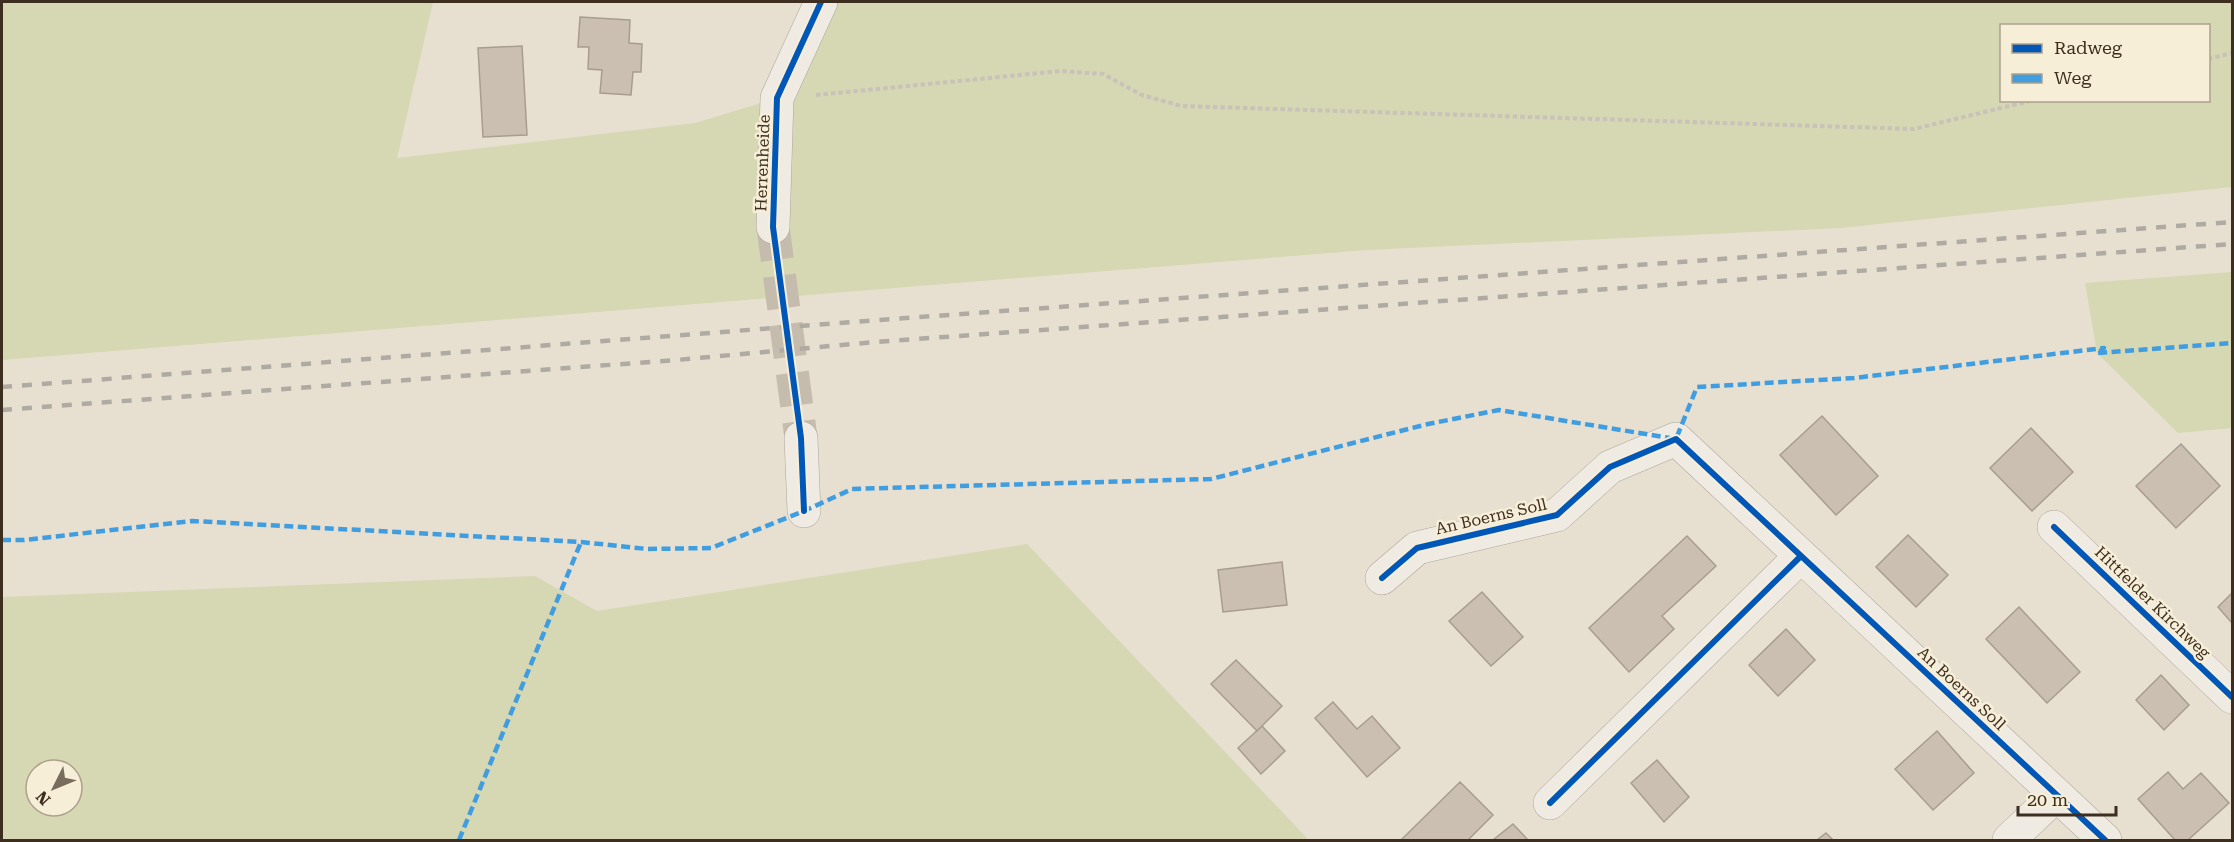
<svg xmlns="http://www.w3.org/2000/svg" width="2234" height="842" viewBox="0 0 2234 842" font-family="'Roboto Serif',serif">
	<rect width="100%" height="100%" fill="#e7e0d1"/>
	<!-- green -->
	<path fill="#d6d7b3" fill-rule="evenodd" d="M2,2H433L397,158L695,123L777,98L821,2H2232V187L1841,228L1367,250L2,360ZM2002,26H2208V100H2002Z
		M2232,272V428L2178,433L2097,353L2085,283Z
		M1027,544L1309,840H2V597L535,576L597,611ZM36,770H72V806H36Z"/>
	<!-- building -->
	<path fill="#cbbfb2" stroke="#a89c90" stroke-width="1.5" d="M580,17L630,20L629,43L642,44L641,72H633L631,95L600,93L602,70L588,69L589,47H578Z
		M522,46L527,135L483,137L478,48Z
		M1822,416L1878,476L1836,515L1780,455Z
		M2031,428L2073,472L2032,511L1990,468Z
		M2181,444L2220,486L2176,528L2136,486Z
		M1908,535L1948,575L1916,607L1876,567Z
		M1687,536L1716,566L1662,616L1674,629L1629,672L1589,628Z
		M1282,562L1287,605L1223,612L1218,570Z
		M1482,592L1523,637L1491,666L1449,621Z
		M2232,593V623L2218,607Z
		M2019,607L2080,672L2047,703L1986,639Z
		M1786,629L1815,660L1778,696L1749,665Z
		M1236,660L1282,706L1257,731L1211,684Z
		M2161,675L2189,705L2164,730L2136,700Z
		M1333,702L1357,729L1372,716L1400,748L1367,777L1315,718Z
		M1262,726L1285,751L1261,774L1238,748Z
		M1937,731L1974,773L1933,810L1895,769Z
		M1657,760L1689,797L1664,822L1631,783Z
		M2168,772L2183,789L2201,773L2229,803L2188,840H2175L2138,799Z
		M1460,782L1493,815L1468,840H1401Z
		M1513,824L1528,840H1493Z
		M1826,833L1833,840H1817Z"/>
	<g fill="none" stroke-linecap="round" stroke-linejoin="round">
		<!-- minor-tunnel -->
		<path stroke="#c5bcae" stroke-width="33" stroke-dasharray="33 16" stroke-linecap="butt" d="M773,227L801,438"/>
		<!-- minor casing -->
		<g stroke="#ada599" stroke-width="34">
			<path id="minor" d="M773,227L777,98L821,2
				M801,438L804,511
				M2054,527L2232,697
				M1382,578L1417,548L1557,515L1610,467L1676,439L2105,840
				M1550,803L1801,556
				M2009,840L2056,795"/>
		</g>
		<!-- path -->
		<path stroke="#c8c2b9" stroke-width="4" stroke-dasharray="4.5 3" stroke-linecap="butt" d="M2208,59L2232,53
			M816,95L1061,71L1103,74L1142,95L1181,106L1914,129L2034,100"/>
		<!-- minor -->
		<use href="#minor" stroke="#efebe3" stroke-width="33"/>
		<!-- rail -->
		<path stroke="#afaaa2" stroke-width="4.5" stroke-dasharray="10 10" stroke-linecap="butt" d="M2,387L879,320L2232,222
			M2,410L676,360L875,342L2232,244"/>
		<!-- quiet -->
		<path stroke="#3f9de0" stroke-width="4.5" stroke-dasharray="9 4.5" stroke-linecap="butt" d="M2,540H24L192,521L581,542L647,549L711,548L804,511L852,489L1211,479L1428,424L1499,410L1676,439L1697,387L1854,378L2104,348L2097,353L2232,343
			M459,840L581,542"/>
		<!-- cycleway casing -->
		<g stroke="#f7eed8" stroke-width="10">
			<path id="cycleway" d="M804,511L801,438L773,227L777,98L821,2
				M2054,527L2232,697
				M1382,578L1417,548L1557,515L1610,467L1676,439L2105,840
				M1550,803L1801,556"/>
		</g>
		<!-- cycleway -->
		<use href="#cycleway" stroke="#0057b8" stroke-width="6"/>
	</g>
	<g text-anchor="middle" stroke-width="5" stroke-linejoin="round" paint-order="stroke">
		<!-- street labels -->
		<g font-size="16" fill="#3d2e20" stroke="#f7eed8">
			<text transform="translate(762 163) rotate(-88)" y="6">Herrenheide</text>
			<text transform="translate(1491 516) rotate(-13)" y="6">An Boerns Soll</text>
			<text transform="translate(2153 602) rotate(44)" y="6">Hittfelder Kirchweg</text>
			<text transform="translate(1962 688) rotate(43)" y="6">An Boerns Soll</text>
		</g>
	</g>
	<!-- border -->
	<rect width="2234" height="842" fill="none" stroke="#3d2e20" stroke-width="6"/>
	<!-- legend -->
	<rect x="2000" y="24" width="210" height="78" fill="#f7eed8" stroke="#ada18e" stroke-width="1.5"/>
	<rect x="2012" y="44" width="30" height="9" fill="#0057b8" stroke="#ada18e" stroke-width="1.5"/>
	<text x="2054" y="54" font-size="18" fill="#3d2e20">Radweg</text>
	<rect x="2012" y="74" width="30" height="9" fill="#3f9de0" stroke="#ada18e" stroke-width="1.5"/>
	<text x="2054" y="84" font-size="18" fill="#3d2e20">Weg</text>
	<!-- north arrow -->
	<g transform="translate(54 788) rotate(227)"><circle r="28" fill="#f7eed8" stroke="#ada18e" stroke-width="1.5"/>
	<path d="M0-4.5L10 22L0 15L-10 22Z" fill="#786c5e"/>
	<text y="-9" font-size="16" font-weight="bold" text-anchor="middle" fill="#3d2e20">N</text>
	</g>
	<!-- scale -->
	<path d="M2018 806v9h98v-9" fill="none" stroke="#3d2e20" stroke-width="3"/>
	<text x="2027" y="806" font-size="18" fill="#3d2e20" stroke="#f7eed8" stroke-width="4.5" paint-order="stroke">20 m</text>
</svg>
